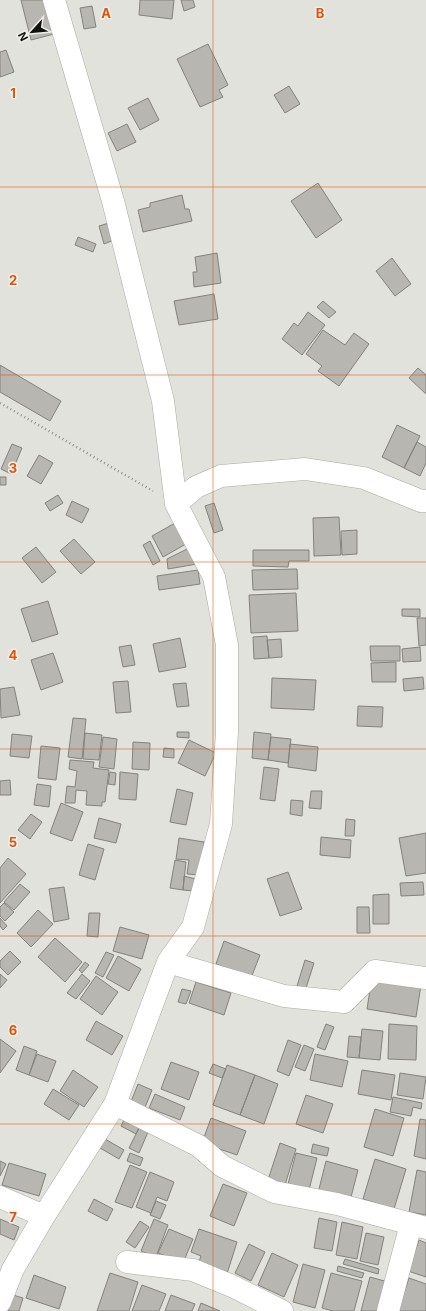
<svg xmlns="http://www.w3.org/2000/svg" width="426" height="1311" viewBox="0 0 426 1311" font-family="Inter,sans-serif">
	<rect width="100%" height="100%" fill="#e2e2dc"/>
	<!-- building -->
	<path fill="#b7b6b1" stroke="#83837d" d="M21,0H45L54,34L31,40Z
		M140,0H174L172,19L139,15Z
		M181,0H193L195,7L184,11Z
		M92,6L96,27L84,29L80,8Z
		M208,44L228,85L219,90L223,97L200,107L177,59Z
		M6,50L14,72L0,77V52Z
		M289,86L300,104L285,113L274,95Z
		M148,98L159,120L140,130L128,108Z
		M127,124L136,142L117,151L108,133Z
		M318,183L342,220L316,238L291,201Z
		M182,195L185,209H189L192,221L143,232L138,210L150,207V203Z
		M109,223L114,240L104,244L99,226Z
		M78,237L96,244L93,252L75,245Z
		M217,253L221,283L194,287L193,272H197L195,257Z
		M392,258L411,284L395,296L376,271Z
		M214,294L218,319L179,325L174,301Z
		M323,301L336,312L329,318L317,307Z
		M308,312L325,325L302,355L282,339L294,323L298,326Z
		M323,330L345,345L354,333L369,344L339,386L318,371L322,366L306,354Z
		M0,365L61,401L50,421L0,392Z
		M418,368L426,375V394L409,378Z
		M397,425L420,436L404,468L382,457Z
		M417,442L426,447V463L420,476L404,468Z
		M12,444L22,448L11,474L1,469Z
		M39,455L53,463L41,484L27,476Z
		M0,477H6V485H0Z
		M58,495L63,503L50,511L45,503Z
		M72,501L89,509L82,523L66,515Z
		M214,503L223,530L214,533L205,506Z
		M339,517L341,555L314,556L313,518Z
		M175,523L186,544L163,557L152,536Z
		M357,530V554L342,555L341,531Z
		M74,539L95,562L81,574L60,551Z
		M150,541L160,561L153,565L143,545Z
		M36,547L56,572L42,583L22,558Z
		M191,547L197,564L168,569L167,559Z
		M253,550H309V561H289L288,567L253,566Z
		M297,569L298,589L253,590L252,570Z
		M198,570L200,584L159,590L157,576Z
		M296,593L298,631L251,633L249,595Z
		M48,601L58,634L32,642L21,609Z
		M402,609H420V617L402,616Z
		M417,618H426V645L419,646Z
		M267,636L269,658L254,659L253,637Z
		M180,638L186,667L159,672L153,644Z
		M281,639L282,657L269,658L267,640Z
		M131,645L135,665L123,667L119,647Z
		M370,646H400V661H371Z
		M420,647L421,661L403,662L402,649Z
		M53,653L63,682L41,690L31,660Z
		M396,662V682H372L371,663Z
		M423,677L424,689L404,691L403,679Z
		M272,678L316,680L314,710L271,708Z
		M128,681L131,712L116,713L113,682Z
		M186,683L189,706L177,707L173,684Z
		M14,687L20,715L1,718L0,689Z
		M358,706L383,707L382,727L357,726Z
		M73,718L86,719L82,759L68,757Z
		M177,732H189V738L177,737Z
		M254,732L271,734L268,760L252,758Z
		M85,733L102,735L99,760L83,759Z
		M12,734L32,736L29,758L10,756Z
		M103,737L117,739L114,769L99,767Z
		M271,737L291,739L288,763L268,760Z
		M189,740L216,753L205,776L178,763Z
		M133,742L150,743L149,770L132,769Z
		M290,744L318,747L316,771L288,767Z
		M41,746L60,748L56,780L38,778Z
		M164,748L174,749V758L163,757Z
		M70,760L94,762L93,768L109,770L105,802H102V806L86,805L87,791L76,790L75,803H65L67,786L75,787L77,771L69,769Z
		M264,767L279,769L275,801L260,799Z
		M110,772L116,773L115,785L108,784Z
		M120,772L138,774L136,800L119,799Z
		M10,780L11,795H0V781Z
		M37,784L51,786L49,807L34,805Z
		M177,789L193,793L186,825L170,822Z
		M311,791H322L321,809L309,808Z
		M291,800L303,801L302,816L290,814Z
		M61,803L83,812L72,841L50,833Z
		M31,814L42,822L30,839L18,830Z
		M99,818L121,824L116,843L94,838Z
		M346,819L355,820L354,836H345Z
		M426,833V873L406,876L399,838Z
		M321,837L351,840L350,858L320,855Z
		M179,838L204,842L200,875L187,874L189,860L176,859Z
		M88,844L104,849L95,880L79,875Z
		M8,858L26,874L0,903V868Z
		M175,860L186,862L183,890L170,888Z
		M288,872L302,909L280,916L267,879Z
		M184,876L196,879L194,891L183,890Z
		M423,882L424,895L401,896L400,883Z
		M20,884L30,892L14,910L4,902Z
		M64,887L69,919L54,922L49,889Z
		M389,894V924H373V895Z
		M4,903L14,912L5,921L0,916V907Z
		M357,907H369L370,933H357Z
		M38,910L53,924L31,947L17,933Z
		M89,913H100L98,937L87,936Z
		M0,918L7,926L3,930L0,926Z
		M120,927L149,935L142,959L113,951Z
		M55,938L82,962L65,982L38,957Z
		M224,941L260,955L251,978L216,964Z
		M10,951L21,962L8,975L0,967V961Z
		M106,952L114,955L103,977L95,973Z
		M118,956L141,969L129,991L106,978Z
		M305,960L314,963L306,988L297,986Z
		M85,962L89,965L82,973L79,970Z
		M0,974L7,980L0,988Z
		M82,974L90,981L76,999L67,993Z
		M96,976L118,992L102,1015L80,999Z
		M372,977L421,985L416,1017L367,1009Z
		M196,982L231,993L224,1015L189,1003Z
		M182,989L191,991L186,1004L178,1002Z
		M96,1021L123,1036L112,1055L86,1040Z
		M326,1024L334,1027L325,1050L317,1047Z
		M389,1024L417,1026L416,1060L388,1059Z
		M362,1029L383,1031L380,1060L359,1058Z
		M349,1036L361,1037L359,1058L347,1057Z
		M0,1039L16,1051L0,1073Z
		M288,1040L301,1045L289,1076L277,1071Z
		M304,1045L314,1049L305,1071L295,1067Z
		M24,1046L37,1051L29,1075L16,1070Z
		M37,1054L56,1061L48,1082L29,1075Z
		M315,1054L348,1061L342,1087L310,1080Z
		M171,1062L199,1072L189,1100L161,1089Z
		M213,1064L226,1069L222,1078L209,1073Z
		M227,1065L255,1075L240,1115L213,1105Z
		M73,1070L98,1087L84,1107L60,1091Z
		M362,1070L395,1075L391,1100L358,1094Z
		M400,1073L426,1077L423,1099L397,1095Z
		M255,1075L278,1084L264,1124L240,1115Z
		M138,1084L152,1090L144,1110L130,1104Z
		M53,1089L79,1105L69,1120L44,1104Z
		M155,1094L185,1107L180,1120L149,1108Z
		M306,1095L333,1104L323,1133L296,1124Z
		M393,1097L422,1103L421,1109L413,1107L411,1116L390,1112Z
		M375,1109L404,1118L393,1156L364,1147Z
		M211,1118L246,1131L237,1155L202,1143Z
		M420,1119L426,1120V1159L414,1156Z
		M124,1120L139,1128L136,1134L121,1126Z
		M139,1128L148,1132L139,1153L129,1148Z
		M105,1139L124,1150L119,1159L100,1148Z
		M280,1143L296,1149L285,1185L268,1180Z
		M313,1144L329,1148L327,1156L311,1153Z
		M130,1153L143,1158L140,1166L127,1161Z
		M296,1153L317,1158L309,1190L288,1184Z
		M375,1159L406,1169L394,1209L363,1199Z
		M0,1161L6,1164L0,1176Z
		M326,1161L358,1170L350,1201L318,1193Z
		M9,1163L46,1174L39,1196L2,1185Z
		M130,1165L147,1172L132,1208L115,1202Z
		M417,1170L426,1172V1215L409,1212Z
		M150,1172L174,1182L167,1201L157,1197L151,1213L136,1207Z
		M223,1184L247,1193L234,1226L210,1216Z
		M94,1199L113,1209L107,1221L88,1211Z
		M156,1201L166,1205L160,1219L150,1215Z
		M319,1218L337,1222L332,1251L314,1248Z
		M0,1219L19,1227L14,1240L0,1234Z
		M154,1219L168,1225L156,1257L141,1251Z
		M140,1221L149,1227L135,1248L126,1242Z
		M342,1222L363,1227L357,1259L336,1255Z
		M169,1229L193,1239L183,1263L158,1253Z
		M199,1229L237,1242L226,1277L197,1267L201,1256L191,1252Z
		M366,1233L384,1237L378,1265L360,1261Z
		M419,1240L426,1243V1277L408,1271Z
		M249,1244L265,1252L251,1281L235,1273Z
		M272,1253L298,1265L284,1297L258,1285Z
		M345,1259L379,1269L378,1274L343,1264Z
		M303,1264L325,1270L315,1308L293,1302Z
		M338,1266L364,1273L362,1278L337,1271Z
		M110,1273L138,1282L129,1311H97Z
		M331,1273L362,1281L354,1311H333L322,1308Z
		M34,1275L66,1287L59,1309L26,1298Z
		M370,1277L388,1282L380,1311H361Z
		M409,1278L426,1284V1311H398Z
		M142,1285L166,1294L159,1311H132Z
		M13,1295L23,1298L19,1311H8Z
		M171,1295L195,1304L192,1311H165Z
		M201,1303L220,1311H198Z"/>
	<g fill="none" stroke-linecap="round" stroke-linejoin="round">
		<!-- minor casing -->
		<g stroke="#a9a9a3" stroke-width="23">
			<path id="minor" d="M176,504L196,487L221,476L305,469L364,478L421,501H426
				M168,962L284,996L344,1002L375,971L426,978
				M115,1104L199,1146L222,1166L274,1192L337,1204L426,1228
				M0,1197L44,1216
				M127,1262L193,1270L232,1286L282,1311
				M0,1302L13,1269L44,1216L115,1104L168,962L193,927L221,824L227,732V645L214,577L176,504L163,401L113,201L54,0
				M388,1311L411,1224"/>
		</g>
		<!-- path -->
		<path stroke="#92928d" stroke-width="2.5" stroke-dasharray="1 3" stroke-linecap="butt" d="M0,403L153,491"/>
		<!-- minor -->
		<use href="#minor" stroke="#fff" stroke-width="22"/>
	</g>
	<!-- grid -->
	<path fill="none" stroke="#dd550c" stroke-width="1" stroke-opacity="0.55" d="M213,0V1311M0,187H426M0,375H426M0,562H426M0,749H426M0,936H426M0,1124H426"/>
	<g font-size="13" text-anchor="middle" font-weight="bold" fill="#dd550c" stroke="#efefe9" stroke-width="3" stroke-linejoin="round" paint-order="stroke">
		<text x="106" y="18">A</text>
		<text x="320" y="18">B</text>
		<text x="13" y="98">1</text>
		<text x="13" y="285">2</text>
		<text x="13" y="473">3</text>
		<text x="13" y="660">4</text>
		<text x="13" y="847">5</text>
		<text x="13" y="1035">6</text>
		<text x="13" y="1222">7</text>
	</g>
	<!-- north arrow -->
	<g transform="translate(32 32) rotate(243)" stroke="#efefe9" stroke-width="3" paint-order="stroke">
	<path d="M0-3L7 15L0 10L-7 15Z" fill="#11110f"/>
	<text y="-6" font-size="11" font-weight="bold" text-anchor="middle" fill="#11110f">N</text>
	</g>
</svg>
